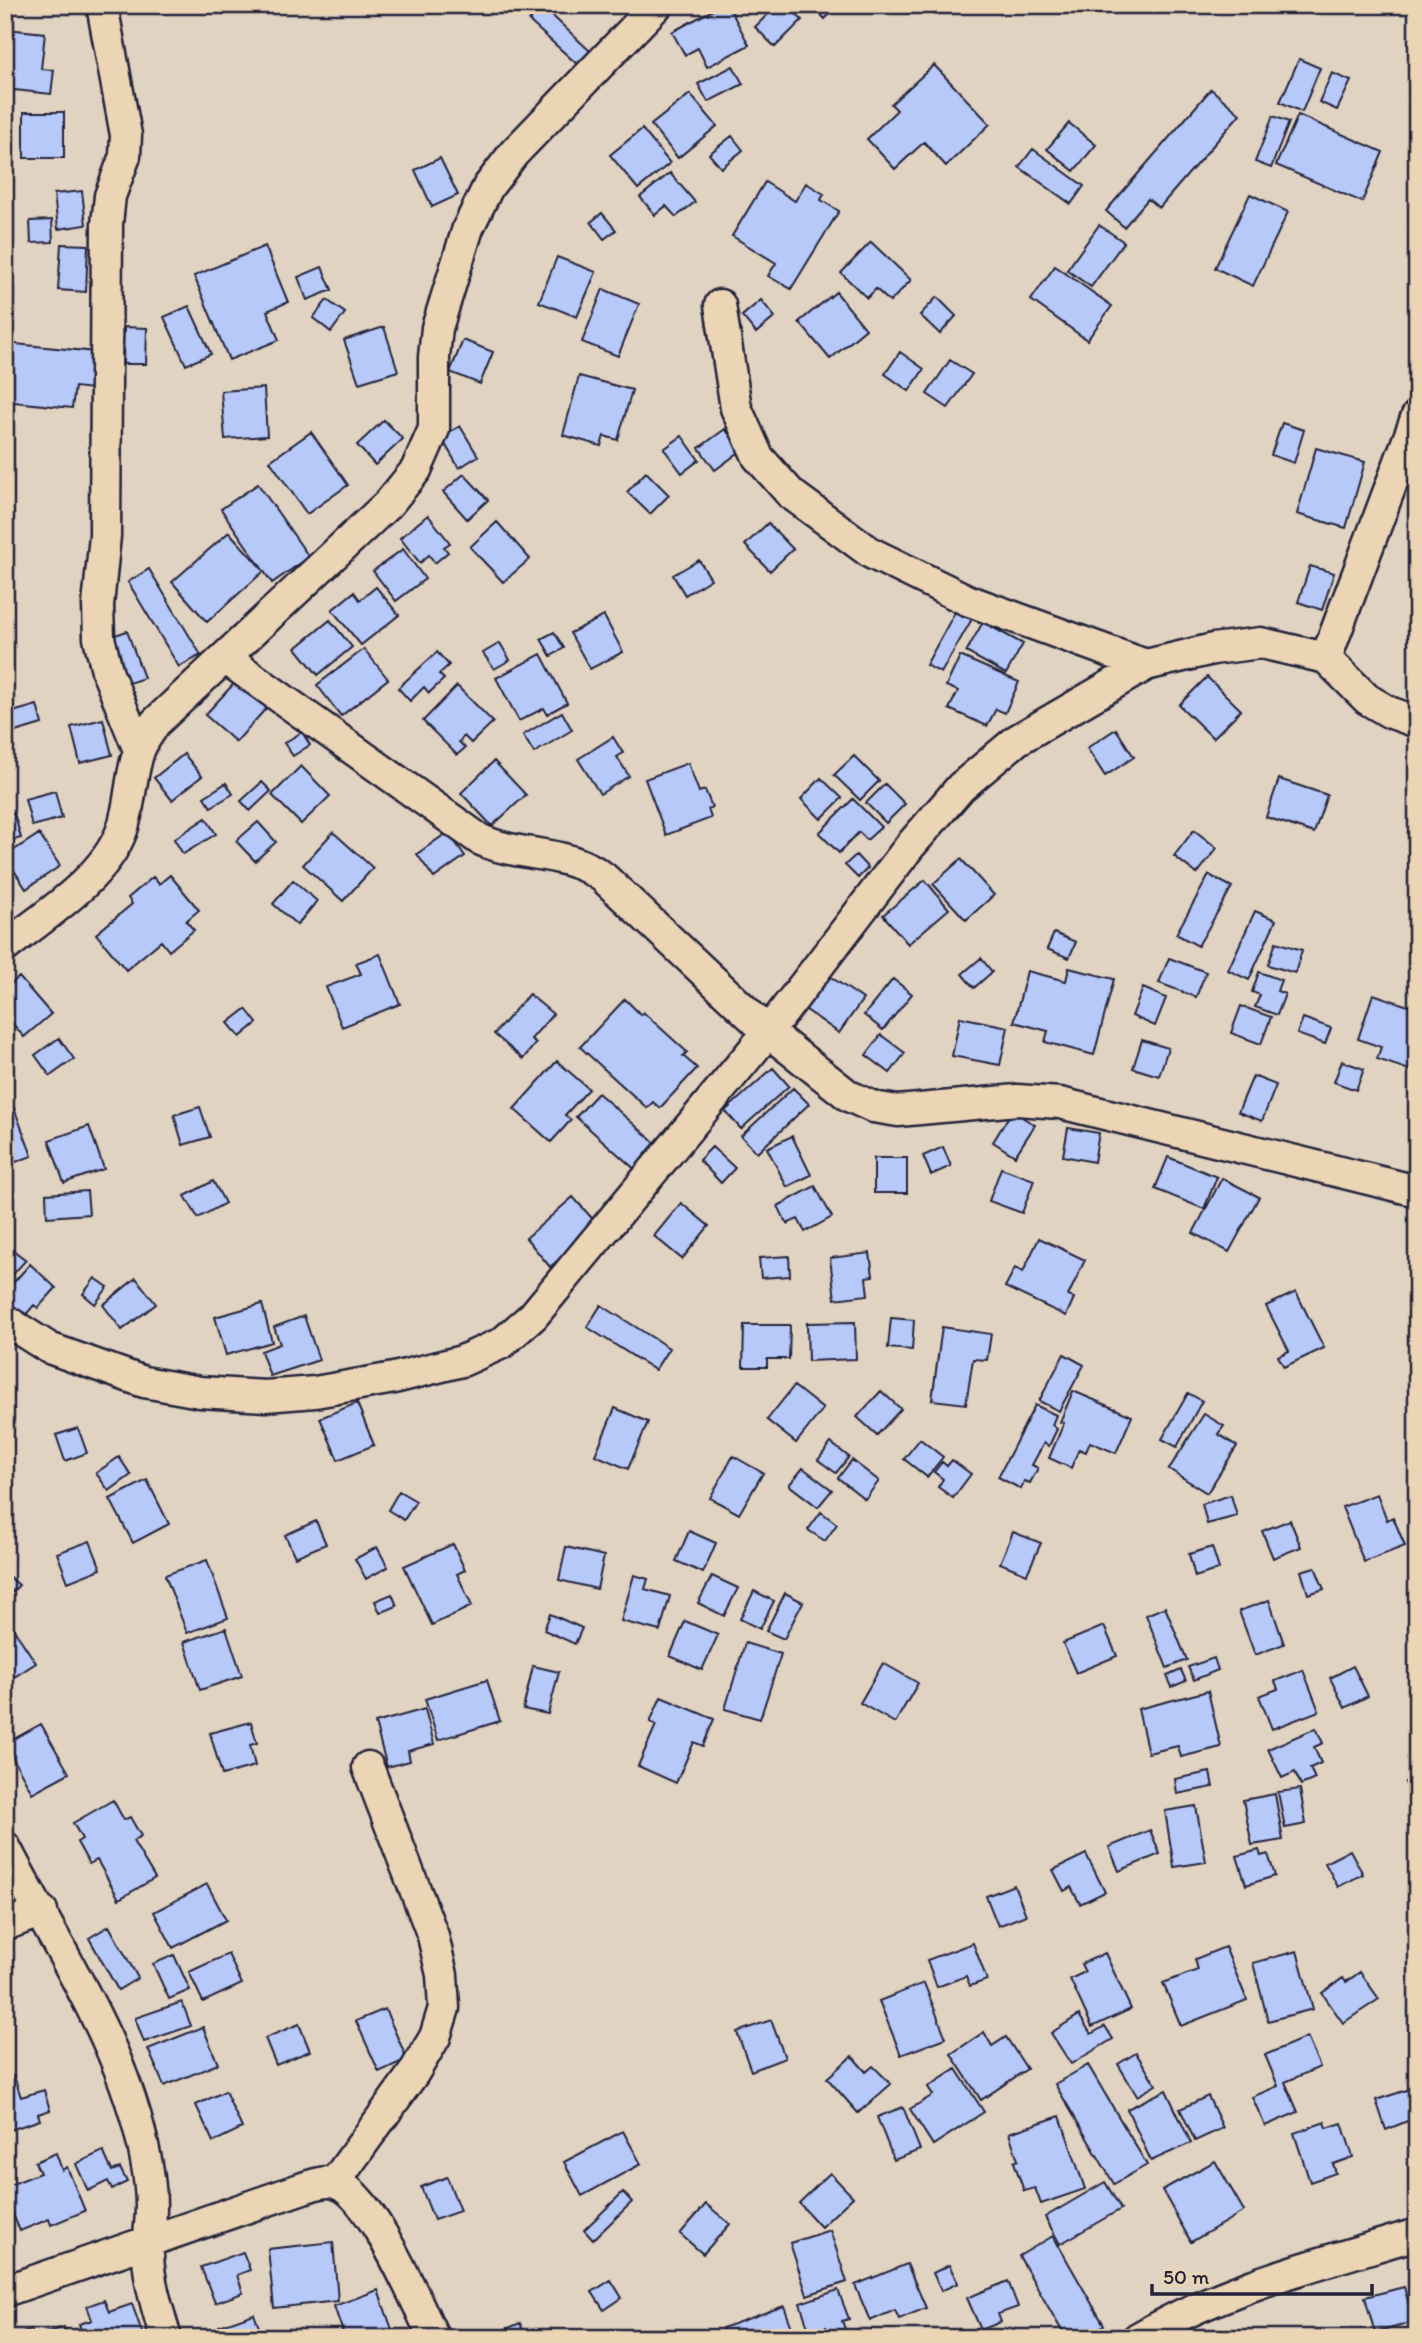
<svg xmlns="http://www.w3.org/2000/svg" width="1422" height="2343" viewBox="0 0 1422 2343" font-family="Itim,sans-serif">
	<rect width="100%" height="100%" fill="#e1d3c2"/>
	<filter id="ink" filterUnits="userSpaceOnUse"><feTurbulence type="fractalNoise" baseFrequency=".0143" numOctaves="2"/><feDisplacementMap in="SourceGraphic" scale="14" xChannelSelector="R" yChannelSelector="G"/><feConvolveMatrix kernelMatrix="1 2 1 2 8 2 1 2 1" color-interpolation-filters="sRGB"/></filter>
	<g filter="url(#ink)">
		<!-- building -->
		<path fill="#b7c9f9" stroke="#22223b" stroke-width="2" d="M722,5H728L749,45L707,67L698,48L685,55L672,32Z
			M777,5H787L802,20L775,47L755,27Z
			M812,5H839L825,19Z
			M543,7L590,51L577,64L529,21Z
			M6,29L45,33L41,69L54,70L51,94L5,89Z
			M1299,59L1320,68L1302,112L1280,102Z
			M934,65L990,124L946,166L924,142L895,169L867,139L897,110L891,104Z
			M733,66L743,84L708,102L698,84Z
			M1332,73L1351,81L1337,110L1319,102Z
			M1211,89L1240,114L1159,208L1148,199L1124,227L1106,211Z
			M690,94L717,126L678,158L651,125Z
			M24,112H64V158H24Z
			M1298,115L1383,152L1362,202L1276,165Z
			M1273,116L1289,122L1271,168L1255,162Z
			M1069,123L1096,145L1074,171L1047,149Z
			M642,129L670,163L638,189L610,155Z
			M732,136L743,150L721,168L709,154Z
			M1033,149L1084,186L1071,204L1019,167Z
			M440,158L458,195L432,207L415,170Z
			M670,173L695,202L676,217L666,206L655,215L640,197Z
			M765,182L795,201L806,183L824,194L821,200L839,211L791,289L768,276L776,263L732,236Z
			M82,191L86,225L58,229L54,194Z
			M1250,194L1288,212L1253,286L1215,268Z
			M602,213L616,230L604,239L591,222Z
			M52,220L53,242L31,243L30,221Z
			M1099,225L1124,242L1091,287L1067,270Z
			M871,242L911,280L890,302L876,289L867,298L841,273Z
			M61,244L88,245L86,292L58,290Z
			M265,246L288,302L267,311L279,340L229,360L194,276Z
			M557,257L596,272L577,317L539,302Z
			M1055,266L1112,306L1087,340L1031,300Z
			M322,267L332,290L307,300L298,277Z
			M603,289L639,304L618,356L582,342Z
			M836,292L866,329L830,359L799,322Z
			M937,297L956,316L940,334L920,315Z
			M327,300L345,313L331,332L313,318Z
			M761,300L775,317L756,333L742,316Z
			M189,306L211,354L186,365L164,317Z
			M124,327L147,328L146,364H123Z
			M384,327L398,371L359,383L344,340Z
			M463,340L493,352L480,384L450,372Z
			M5,343L96,352L92,389L75,387L72,408L5,401Z
			M900,352L924,369L909,391L885,374Z
			M950,360L972,374L948,408L927,394Z
			M579,376L632,390L618,440L604,436L601,446L563,435Z
			M264,388L267,436L225,439L221,391Z
			M384,420L403,439L375,465L357,445Z
			M1282,423L1304,430L1294,463L1271,455Z
			M460,426L478,456L459,468L441,437Z
			M725,429L742,450L715,470L699,448Z
			M311,432L348,485L307,514L270,461Z
			M682,436L699,460L682,473L664,449Z
			M1316,448L1365,462L1346,528L1297,514Z
			M646,472L669,495L650,514L627,492Z
			M464,474L488,500L467,519L443,492Z
			M258,484L309,557L272,583L221,509Z
			M428,515L450,543L444,547L448,552L435,563L429,555L420,563L400,538Z
			M497,522L530,559L503,582L470,547Z
			M768,523L793,549L770,571L745,545Z
			M229,532L264,571L207,622L172,582Z
			M403,549L425,579L396,601L373,571Z
			M699,560L711,579L685,595L673,575Z
			M1310,566L1334,573L1322,610L1298,602Z
			M149,569L201,655L179,667L128,582Z
			M376,587L399,615L361,645L332,610L354,592L360,600Z
			M956,610L972,619L941,673L926,665Z
			M604,616L623,652L590,669L570,633Z
			M330,620L352,647L318,675L296,648Z
			M983,622L1023,644L1006,674L966,652Z
			M127,631L144,678L126,684L109,637Z
			M554,632L564,648L551,656L541,639Z
			M500,643L510,660L494,669L483,653Z
			M364,649L388,679L341,716L317,685Z
			M437,652L449,665L439,674L444,679L429,693L424,687L410,701L398,688Z
			M541,654L567,703L547,714L544,708L519,721L496,678Z
			M960,656L1019,682L1005,713L996,709L987,726L949,709L958,691L946,686Z
			M240,677L270,704L236,742L205,715Z
			M1207,677L1241,710L1213,738L1179,705Z
			M457,686L493,722L471,743L464,736L459,742L465,748L457,755L423,721Z
			M37,705L42,724L12,733L6,714Z
			M562,712L572,730L534,753L523,735Z
			M103,719L112,755L80,763L71,727Z
			M1116,729L1134,757L1105,776L1087,748Z
			M302,732L310,745L293,756L284,743Z
			M613,737L623,753L617,757L629,776L600,794L578,759Z
			M184,754L202,776L172,800L154,778Z
			M854,756L879,781L860,800L834,775Z
			M494,761L526,795L492,826L461,793Z
			M688,763L699,792L705,790L712,807L708,809L711,818L666,835L645,779Z
			M301,766L330,796L301,824L272,795Z
			M821,778L842,798L821,819L801,799Z
			M1279,779L1327,795L1314,833L1266,817Z
			M262,782L271,791L250,811L241,801Z
			M226,783L233,794L211,807L204,797Z
			M885,784L905,804L886,823L866,803Z
			M55,791L62,818L32,826L25,799Z
			M853,799L881,827L867,840L859,832L839,853L819,833Z
			M14,813L21,838L5,842V815Z
			M206,818L216,834L183,854L174,839Z
			M258,822L276,842L255,861L236,841Z
			M1194,830L1217,848L1197,874L1174,856Z
			M333,832L373,868L343,901L303,865Z
			M448,832L465,856L434,878L417,854Z
			M39,834L60,866L26,889L5,856Z
			M856,855L868,868L858,878L845,865Z
			M961,859L994,895L966,920L933,884Z
			M170,875L199,910L186,921L194,930L169,951L161,941L126,970L96,934L132,904L128,898L153,877L159,884Z
			M1209,875L1232,887L1198,946L1176,934Z
			M293,880L317,901L297,925L273,904Z
			M925,880L949,909L908,944L883,915Z
			M1255,911L1276,920L1249,980L1228,970Z
			M1054,933L1076,942L1069,958L1047,949Z
			M1276,942L1302,950L1295,973L1268,965Z
			M380,954L400,1004L342,1027L326,987L361,974L356,963Z
			M981,958L992,972L974,988L962,974Z
			M1169,958L1206,972L1196,997L1159,983Z
			M1069,968L1114,979L1094,1055L1045,1042L1048,1031L1014,1022L1027,971L1066,981Z
			M1259,972L1281,980L1277,991L1285,994L1277,1015L1255,1007L1260,995L1252,992Z
			M825,973L863,999L839,1033L802,1007Z
			M19,977L51,1014L24,1037L5,1015V989Z
			M893,979L912,994L883,1030L864,1015Z
			M1143,988L1166,998L1155,1026L1132,1016Z
			M529,994L553,1014L531,1039L536,1043L523,1059L494,1034Z
			M1373,994L1417,1009V1059L1412,1071L1377,1059L1381,1047L1358,1039Z
			M625,999L641,1015L643,1012L687,1052L683,1056L697,1068L660,1108L653,1102L647,1108L580,1047Z
			M1241,1006L1271,1017L1261,1044L1231,1033Z
			M246,1009L257,1023L240,1037L228,1023Z
			M960,1017L1008,1027L1000,1065L952,1056Z
			M1303,1018L1331,1028L1325,1044L1297,1034Z
			M881,1035L905,1053L890,1073L866,1055Z
			M59,1038L74,1059L50,1076L35,1055Z
			M1142,1040L1168,1048L1159,1076L1133,1068Z
			M557,1061L589,1089L565,1115L571,1120L551,1142L514,1109Z
			M1342,1061L1364,1069L1356,1090L1334,1082Z
			M773,1068L789,1086L741,1129L725,1111Z
			M1253,1076L1276,1085L1262,1121L1238,1112Z
			M793,1088L809,1104L757,1153L741,1136Z
			M598,1093L660,1147L638,1172L576,1117Z
			M200,1107L210,1137L183,1145L174,1115Z
			M14,1108L32,1156L5,1166V1112Z
			M1012,1111L1035,1125L1015,1156L993,1142Z
			M89,1126L104,1169L64,1183L49,1140Z
			M1068,1128L1099,1133L1094,1162L1063,1156Z
			M792,1136L811,1175L787,1187L767,1148Z
			M712,1147L735,1168L721,1183L699,1160Z
			M943,1147L951,1166L931,1175L923,1156Z
			M1168,1157L1217,1177L1204,1209L1155,1189Z
			M874,1158H907V1193H874Z
			M1001,1168L1034,1180L1022,1213L989,1201Z
			M1222,1178L1259,1197L1229,1252L1193,1233Z
			M213,1181L225,1203L198,1218L185,1196Z
			M815,1186L832,1217L805,1232L798,1219L787,1224L778,1206Z
			M87,1191L89,1214L47,1217L46,1194Z
			M573,1197L598,1225L550,1267L526,1238Z
			M681,1203L709,1226L682,1259L654,1236Z
			M1039,1238L1085,1260L1068,1296L1074,1298L1066,1316L1005,1287L1015,1268L1023,1272Z
			M5,1244L26,1260L5,1283Z
			M870,1253L873,1276L866,1277L868,1295L835,1299L830,1258Z
			M789,1256L790,1276L761,1278L759,1258Z
			M30,1264L56,1288L38,1308L34,1305L24,1317L5,1300V1292Z
			M95,1278L108,1287L95,1304L83,1294Z
			M136,1278L156,1304L122,1330L103,1305Z
			M1296,1292L1324,1348L1284,1367L1278,1356L1289,1351L1266,1306Z
			M262,1304L272,1342L226,1355L215,1317Z
			M601,1305L669,1348L655,1370L587,1327Z
			M304,1316L319,1360L270,1376L261,1351L280,1344L274,1327Z
			M891,1318L914,1320L912,1350L888,1348Z
			M855,1322L856,1359L808,1361L807,1323Z
			M744,1325H790L789,1359H767V1367H743Z
			M942,1327L991,1334L987,1360L973,1359L966,1404L932,1400Z
			M1064,1354L1084,1365L1059,1411L1039,1401Z
			M794,1386L823,1409L796,1443L767,1420Z
			M881,1391L901,1409L877,1435L857,1417Z
			M1073,1391L1132,1416L1116,1453L1090,1442L1086,1452L1079,1449L1071,1468L1049,1458L1064,1423L1060,1422Z
			M1188,1393L1202,1401L1177,1447L1162,1439Z
			M357,1403L374,1445L338,1460L320,1418Z
			M1035,1405L1056,1415L1052,1425L1057,1429L1049,1446L1044,1443L1032,1465L1038,1468L1030,1483L1024,1481L1021,1489L998,1477Z
			M615,1408L648,1422L628,1469L595,1455Z
			M1204,1414L1224,1426L1218,1434L1237,1446L1207,1493L1169,1469Z
			M78,1428L87,1453L65,1461L56,1435Z
			M920,1439L943,1457L927,1477L904,1459Z
			M831,1443L849,1457L836,1473L818,1460Z
			M733,1456L763,1473L739,1514L710,1498Z
			M119,1457L131,1475L109,1491L96,1473Z
			M852,1460L879,1481L865,1499L838,1478Z
			M952,1460L971,1474L953,1498L938,1487L943,1479L934,1472L942,1462L947,1466Z
			M803,1468L832,1490L818,1507L789,1485Z
			M147,1480L169,1524L133,1543L110,1499Z
			M399,1491L416,1501L404,1520L388,1510Z
			M1377,1494L1387,1520L1393,1517L1405,1546L1364,1562L1342,1507Z
			M1231,1495L1237,1516L1207,1524L1202,1504Z
			M821,1512L837,1524L825,1541L808,1530Z
			M1290,1520L1301,1547L1273,1558L1262,1531Z
			M316,1521L326,1544L295,1557L285,1535Z
			M689,1531L716,1543L703,1573L676,1561Z
			M1013,1532L1041,1543L1027,1574L1000,1563Z
			M90,1541L101,1569L68,1582L57,1553Z
			M453,1544L465,1570L457,1574L472,1606L432,1625L404,1566Z
			M377,1547L388,1567L366,1579L355,1559Z
			M566,1547L604,1556L597,1589L559,1580Z
			M1212,1547L1219,1569L1195,1577L1189,1554Z
			M207,1560L228,1618L187,1633L165,1575Z
			M1315,1567L1324,1589L1308,1594L1301,1571Z
			M5,1573L19,1585L5,1600Z
			M634,1575L648,1579L645,1589L670,1596L660,1631L621,1621Z
			M712,1576L738,1588L724,1616L698,1603Z
			M754,1591L774,1601L760,1629L740,1619Z
			M785,1593L803,1602L784,1639L766,1631Z
			M392,1594L397,1606L380,1613L375,1601Z
			M1269,1600L1284,1644L1255,1655L1239,1611Z
			M1165,1607L1187,1660L1167,1668L1146,1615Z
			M550,1614L582,1628L575,1644L544,1630Z
			M5,1616L36,1663L8,1681L5,1678Z
			M685,1621L718,1635L702,1670L670,1656Z
			M1104,1626L1117,1656L1076,1673L1063,1643Z
			M226,1628L242,1676L200,1690L184,1642Z
			M745,1643L781,1654L760,1719L725,1709Z
			M1214,1658L1218,1670L1194,1680L1188,1667Z
			M883,1663L918,1683L895,1723L860,1703Z
			M533,1666L559,1672L548,1714L523,1709Z
			M1353,1666L1368,1696L1345,1708L1330,1678Z
			M1181,1670L1186,1681L1172,1687L1167,1676Z
			M1303,1670L1319,1711L1272,1729L1259,1696L1278,1689L1275,1681Z
			M487,1680L500,1721L438,1740L425,1699Z
			M1208,1691L1221,1747L1181,1757L1178,1746L1148,1753L1138,1709Z
			M661,1697L714,1719L703,1746L694,1742L676,1783L638,1766L656,1725L650,1722Z
			M425,1709L434,1744L408,1751L410,1761L387,1767L375,1723Z
			M251,1722L257,1743L250,1745L255,1766L222,1775L210,1733Z
			M41,1724L69,1773L32,1793L5,1744Z
			M1316,1728L1323,1743L1314,1747L1321,1763L1310,1768L1315,1779L1301,1785L1295,1772L1282,1778L1268,1749Z
			M1210,1772L1213,1787L1177,1794L1175,1779Z
			M1417,1777V1809L1405,1782Z
			M1300,1789L1306,1824L1285,1828L1278,1792Z
			M1275,1794L1283,1840L1252,1845L1243,1800Z
			M113,1800L124,1820L130,1817L141,1836L133,1841L155,1878L119,1899L97,1860L89,1864L77,1842L82,1839L73,1823Z
			M1196,1806L1206,1862L1174,1867L1165,1811Z
			M1150,1830L1160,1854L1119,1871L1109,1847Z
			M1259,1850L1261,1856L1268,1854L1275,1876L1246,1885L1237,1856Z
			M1350,1850L1363,1874L1338,1887L1325,1863Z
			M1086,1854L1105,1892L1080,1904L1071,1887L1064,1891L1053,1870Z
			M207,1884L226,1920L173,1948L154,1912Z
			M1014,1885L1026,1915L998,1926L986,1896Z
			M109,1926L138,1978L118,1990L89,1938Z
			M973,1943L987,1980L970,1986L966,1976L937,1987L927,1960Z
			M1225,1947L1247,2000L1181,2026L1163,1983L1198,1970L1195,1959Z
			M1297,1951L1313,2009L1268,2021L1253,1963Z
			M1105,1953L1131,2009L1092,2027L1070,1979L1085,1972L1081,1964Z
			M228,1954L242,1984L203,2002L189,1972Z
			M174,1955L190,1990L169,1999L153,1964Z
			M1360,1972L1379,1999L1343,2023L1322,1993L1343,1978L1346,1982Z
			M924,1983L946,2038L901,2055L879,2001Z
			M182,2002L191,2026L144,2042L135,2018Z
			M385,2009L407,2059L379,2072L356,2021Z
			M1079,2015L1091,2034L1105,2026L1113,2039L1071,2064L1051,2033Z
			M771,2020L785,2058L751,2071L737,2032Z
			M299,2024L310,2051L276,2065L265,2038Z
			M203,2027L218,2064L164,2086L148,2049Z
			M984,2032L992,2046L1006,2037L1027,2069L981,2100L951,2054Z
			M1307,2037L1320,2067L1285,2082L1298,2112L1265,2126L1252,2097L1278,2086L1265,2055Z
			M1136,2053L1156,2085L1137,2096L1118,2064Z
			M852,2056L866,2072L873,2066L891,2084L858,2113L827,2078Z
			M1088,2065L1147,2165L1114,2184L1055,2084Z
			M956,2069L984,2112L933,2145L910,2109L933,2095L928,2087Z
			M14,2076L21,2097L44,2090L50,2110L38,2114L40,2120L10,2130L5,2117V2079Z
			M1410,2089L1413,2097L1417,2096V2117L1386,2130L1376,2100Z
			M1166,2090L1191,2143L1151,2161L1127,2109Z
			M225,2091L242,2128L213,2142L196,2105Z
			M1208,2096L1223,2128L1195,2141L1180,2109Z
			M903,2107L920,2150L894,2160L877,2117Z
			M1060,2116L1085,2189L1041,2204L1035,2188L1024,2191L1014,2162L1018,2160L1009,2133Z
			M1325,2122L1327,2128L1342,2123L1353,2157L1333,2164L1336,2173L1310,2182L1294,2133Z
			M623,2131L641,2164L582,2196L564,2162Z
			M103,2151L112,2171L120,2168L127,2182L112,2189L108,2181L88,2191L76,2164Z
			M56,2153L62,2170L67,2167L85,2211L51,2225L49,2219L20,2231L5,2196V2187L40,2173L35,2162Z
			M1215,2161L1244,2211L1191,2242L1162,2190Z
			M830,2173L853,2197L821,2227L799,2203Z
			M447,2177L460,2211L434,2220L421,2187Z
			M1105,2182L1121,2209L1060,2244L1045,2217Z
			M623,2192L632,2202L593,2240L584,2230Z
			M706,2204L730,2224L703,2254L680,2234Z
			M830,2230L847,2282L807,2295L790,2243Z
			M1053,2236L1104,2325L1082,2338H1066L1019,2256Z
			M333,2242L338,2301L274,2308L268,2249Z
			M243,2252L250,2270L237,2275L243,2293L215,2303L201,2267Z
			M907,2264L926,2308L899,2319L895,2310L870,2321L855,2285Z
			M949,2265L958,2283L941,2291L933,2273Z
			M611,2280L622,2298L604,2310L592,2292Z
			M1008,2281L1018,2307L998,2314L1001,2322L981,2330L967,2298Z
			M1404,2287L1414,2322L1375,2333L1365,2297Z
			M378,2290L395,2338H345L334,2306Z
			M838,2290L849,2319L842,2321L845,2329L829,2335L826,2327L810,2333L800,2303Z
			M104,2300L109,2312L132,2304L144,2338H84L79,2324L92,2320L87,2306Z
			M784,2306L795,2336L788,2338H725L722,2328Z
			M254,2314L263,2338H223L219,2326Z
			M520,2323L526,2338H491L490,2336Z
			M64,2327L68,2338H13L12,2336L31,2329L33,2337Z"/>
		<g fill="none" stroke-linecap="round" stroke-linejoin="round">
			<!-- minor casing -->
			<g stroke="#22223b" stroke-width="35">
				<path id="minor" d="M102,5L126,135L125,156L110,196L107,224L105,536L98,605L99,638L108,674L139,750
					M720,305L736,408L758,457L791,494L871,553L967,600L1146,665
					M225,658L479,839C512,855 551,851 584,866C591,869 597,873 603,877L768,1032L849,1096L873,1107L898,1111L1017,1100L1060,1103L1417,1191
					M1326,658L1417,416
					M5,947C45,915 104,879 122,830C131,804 130,776 139,751C142,741 150,732 155,723L389,503L416,470L434,429V357L437,328L468,228L488,187L514,153L657,5
					M5,1320L49,1348L144,1382L200,1392L265,1396L315,1392L394,1378L462,1361L502,1343L533,1316L768,1032L910,846L961,787L1017,740L1146,665L1213,649L1261,643L1326,658L1367,699L1389,712L1417,722
					M5,1847C57,1949 125,2045 146,2160C149,2175 151,2192 151,2207C151,2223 148,2239 148,2255C149,2283 158,2311 166,2338
					M5,1925L42,1911
					M335,2182L413,2074L435,2037L444,2008L442,1975L433,1936L368,1767
					M5,2291L303,2188C313,2185 325,2180 335,2183C371,2192 417,2304 434,2338
					M1138,2338C1224,2287 1322,2263 1417,2234"/>
			</g>
			<!-- minor -->
			<use href="#minor" stroke="#ebd5b4" stroke-width="30"/>
		</g>
	</g>
	<!-- margin -->
	<rect width="1422" height="2343" fill="none" stroke="#ebd5b4" stroke-width="28"/>
	<rect x="14" y="14" width="1394" height="2315" fill="none" stroke="#22223b" stroke-width="2.5" filter="url(#ink)"/>
	<!-- scale -->
	<path d="M1152 2284v10h220v-10" fill="none" stroke="#22223b" stroke-width="3.5"/>
	<text x="1163" y="2284" font-size="21" fill="#22223b" stroke="#ebd5b4" stroke-width="5" paint-order="stroke">50 m</text>
</svg>
